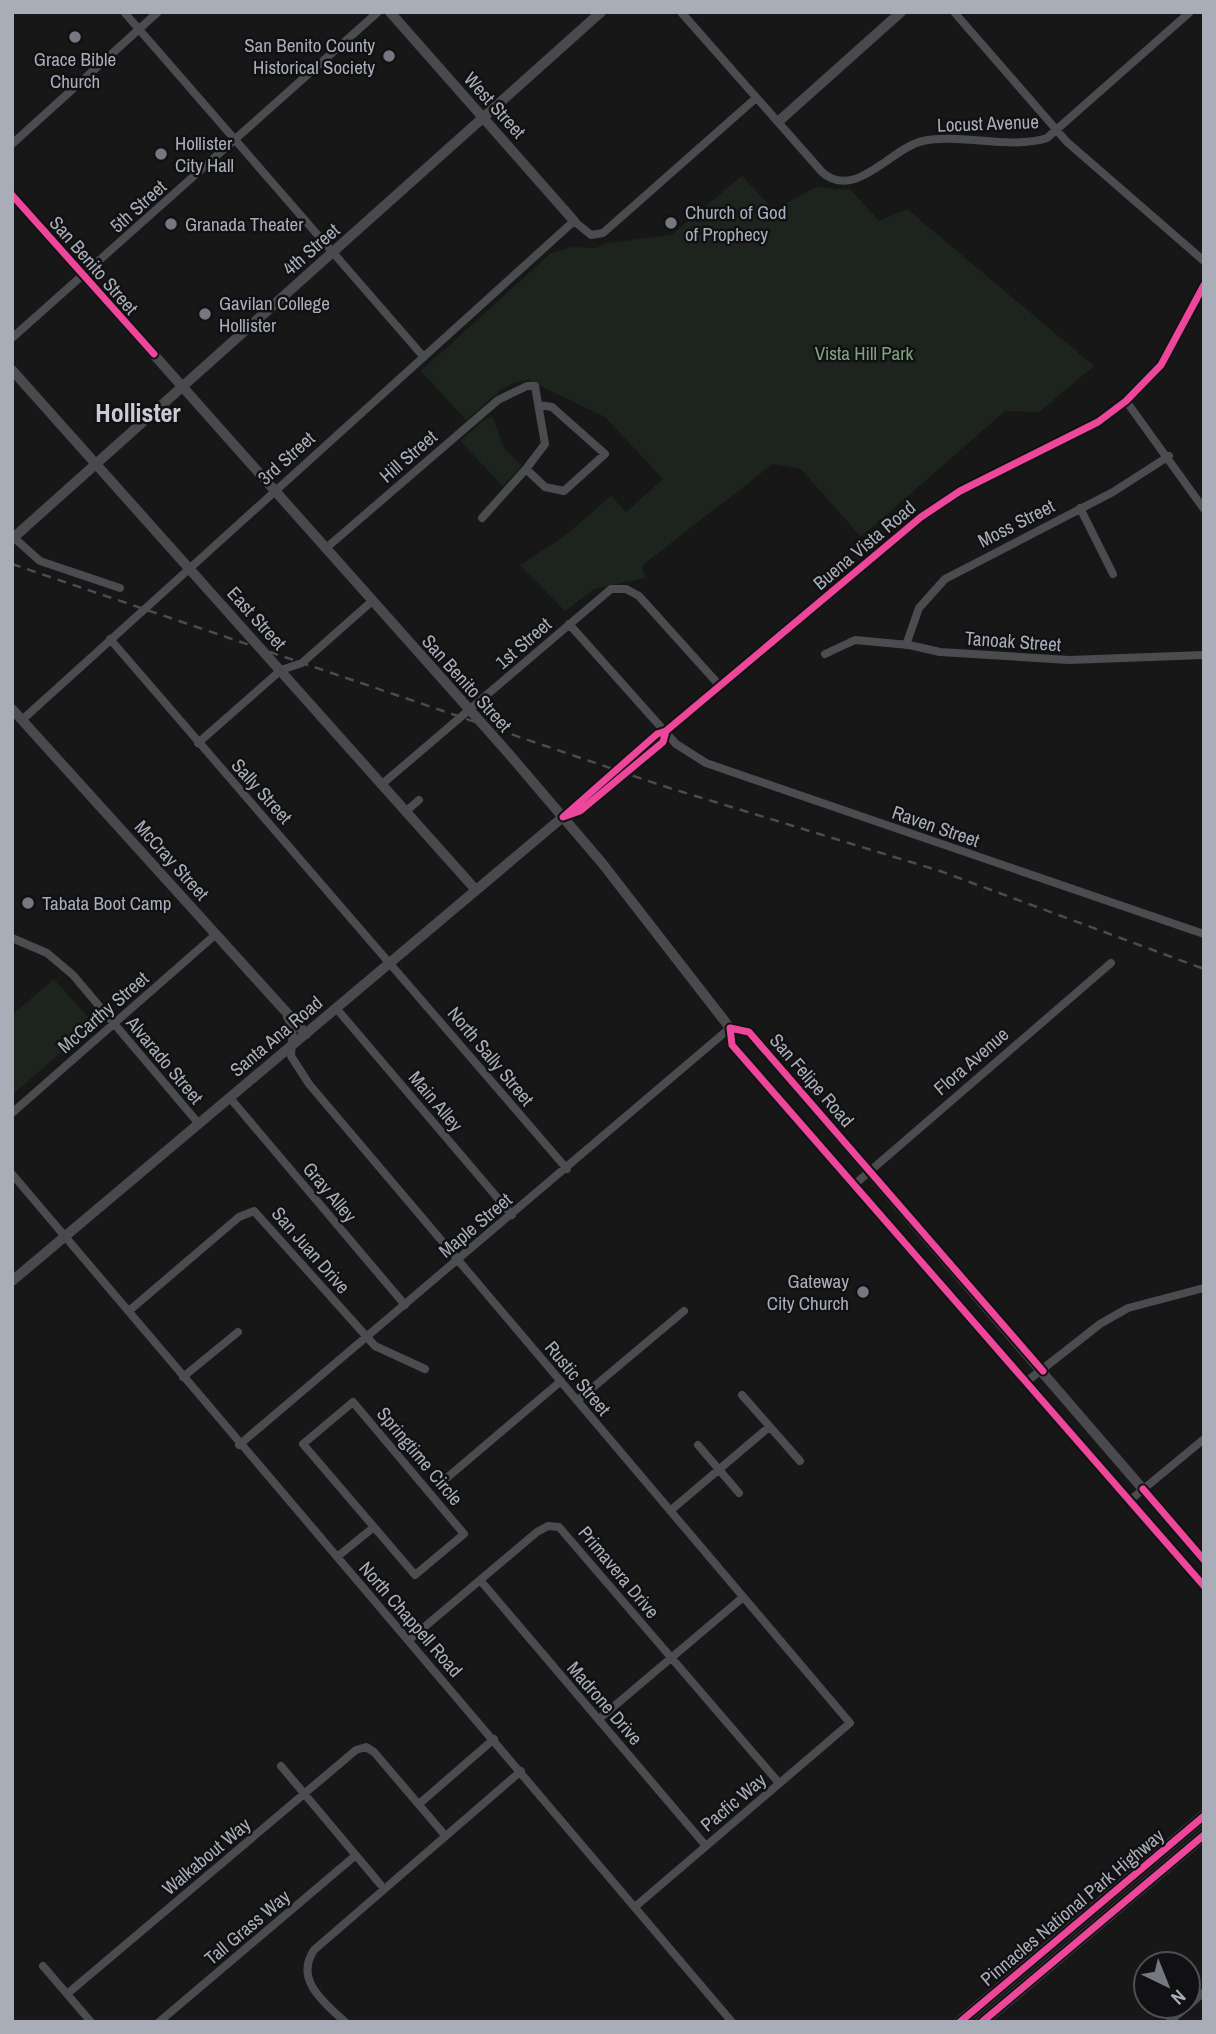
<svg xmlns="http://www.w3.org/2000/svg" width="1216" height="2034" viewBox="0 0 1216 2034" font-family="'Archivo Narrow',sans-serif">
	<rect width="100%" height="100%" fill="#171717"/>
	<!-- green -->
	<path fill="#1d241e" d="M742,176L774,210L816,187L851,190L879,221L907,209L1094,366L1039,412L1005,411L861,537L801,469L773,464L645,563L642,569L645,578L594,589L565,611L520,565L566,535L611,496L626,512L663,479L605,417L528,380L513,383L501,390L466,420L421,371L551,253L572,247L596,248L607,243L671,235Z
		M493,417L504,448L522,466L503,486L460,441L484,420Z
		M54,979L94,1024L12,1095V1015Z"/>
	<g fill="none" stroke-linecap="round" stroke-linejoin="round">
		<!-- street -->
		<path stroke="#4b4c50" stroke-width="8" d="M124,12L422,355
			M681,12L822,172C855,202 892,147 923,141C958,133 1011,150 1047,138L1190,12
			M954,12L1067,142L1204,261
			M12,144L158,12
			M12,338L378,12
			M1126,401L1204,509
			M1080,508L1113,574
			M482,518L526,469L545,487L564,491L605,454L552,407L539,405
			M12,536L40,561L120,588
			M325,549L498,400L527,386H535L545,444L526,469
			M569,624L676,744L706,763L1204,934
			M110,639L567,1169
			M906,645L919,608L945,579L1113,492L1169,456
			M825,654L855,640L909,645L940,652L1069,660L1204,655
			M22,720L574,221L591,235L603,233L756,98
			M198,743L281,670L302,663L371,602
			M381,785L611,589H626L639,596L720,686
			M405,812L419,800
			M12,938L47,953L73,975L199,1124
			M336,1008L512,1215
			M287,1017L293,1027L291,1056L309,1084L850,1723L636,1906
			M230,1098L405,1305
			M12,1113L215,935
			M12,1174L732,2022
			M855,1184L1111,963
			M130,1310L239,1217L254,1211L375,1346L425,1369
			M183,1377L238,1332
			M1026,1382L1100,1324L1128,1308L1204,1288
			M742,1395L800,1461
			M578,1400L684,1311
			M239,1445L730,1028
			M698,1445L739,1493
			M442,1482L561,1381
			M1129,1501L1204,1439
			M670,1511L769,1427
			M337,1557L374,1527L415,1575L464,1534L353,1402L303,1444L374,1527
			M480,1580L706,1846
			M409,1640L537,1532L548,1526L559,1527L779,1783
			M599,1719L742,1598
			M281,1766L380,1884
			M419,1804L494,1739
			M43,1966L91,2022
			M67,1994L356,1750L366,1747L374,1752L443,1833
			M1188,2006L1204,1992
			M159,2022L356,1855
			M345,2022C324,2002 294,1980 314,1950L521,1771
			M1169,2022L1188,2006"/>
		<!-- secondary -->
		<path stroke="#4a4a4e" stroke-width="10" d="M390,12L574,221
			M779,121L901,12
			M12,195L509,754L602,863L730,1028L732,1045L1204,1586
			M12,370L475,889
			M12,539L601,12
			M12,709L306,1034
			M666,731L663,742L580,811L563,817L657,734L666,731L921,517L960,491L1098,422L1126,401L1161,365L1204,285
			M730,1028L749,1032L1204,1560
			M12,1281L563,817"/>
		<!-- primary -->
		<path stroke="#4d4f52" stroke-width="12" d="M960,2022L1204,1816
			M982,2022L1204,1835"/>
		<!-- rail -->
		<path stroke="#4b4c4f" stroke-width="2.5" stroke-dasharray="9 7" stroke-linecap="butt" d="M12,564L663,786L940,871L1204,969"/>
		<!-- cycleway casing -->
		<g stroke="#111113" stroke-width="11">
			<path id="cycleway" d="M12,195L154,354
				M666,731L663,742L580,811L563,817L657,734L666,731L921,517L960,491L1098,422L1126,401L1161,365L1204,285
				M1043,1371L749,1032L730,1028L732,1045L1204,1586
				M1143,1489L1204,1560
				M960,2022L1204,1816
				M982,2022L1204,1835"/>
		</g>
		<!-- cycleway -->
		<use href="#cycleway" stroke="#ed469a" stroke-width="7"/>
	</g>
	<!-- markers -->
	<g fill="#757880" stroke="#111113" stroke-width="2.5">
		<circle cx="75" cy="37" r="7"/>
		<circle cx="389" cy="56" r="7"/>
		<circle cx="161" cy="154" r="7"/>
		<circle cx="671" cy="223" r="7"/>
		<circle cx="171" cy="224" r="7"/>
		<circle cx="205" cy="314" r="7"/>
		<circle cx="28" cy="903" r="7"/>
		<circle cx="863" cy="1292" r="7"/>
	</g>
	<g text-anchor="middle" stroke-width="5" stroke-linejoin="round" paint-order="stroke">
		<!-- poi labels -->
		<g font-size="19" fill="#a8adb8" stroke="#111113" text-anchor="start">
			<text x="375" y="52" text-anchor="end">San Benito County<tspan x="375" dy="22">Historical Society</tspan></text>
			<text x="75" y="66" text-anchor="middle">Grace Bible<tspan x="75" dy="22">Church</tspan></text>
			<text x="175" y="150">Hollister<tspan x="175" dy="22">City Hall</tspan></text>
			<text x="685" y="219">Church of God<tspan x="685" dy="22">of Prophecy</tspan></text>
			<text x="185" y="231">Granada Theater</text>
			<text x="219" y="310">Gavilan College<tspan x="219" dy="22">Hollister</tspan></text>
			<text x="42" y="910">Tabata Boot Camp</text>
			<text x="849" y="1288" text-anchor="end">Gateway<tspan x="849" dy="22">City Church</tspan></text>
		</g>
		<!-- street labels -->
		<g font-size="19" fill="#a8adb8" stroke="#111113">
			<text transform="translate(495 105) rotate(48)" y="7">West Street</text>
			<text transform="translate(988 123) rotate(-2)" y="7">Locust Avenue</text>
			<text transform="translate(138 206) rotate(-42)" y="7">5th Street</text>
			<text transform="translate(311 249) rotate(-41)" y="7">4th Street</text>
			<text transform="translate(94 265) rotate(49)" y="7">San Benito Street</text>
			<text transform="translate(408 456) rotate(-41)" y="7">Hill Street</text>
			<text transform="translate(286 458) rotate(-42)" y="7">3rd Street</text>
			<text transform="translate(1016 523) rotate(-27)" y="7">Moss Street</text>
			<text transform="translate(864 545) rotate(-40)" y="7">Buena Vista Road</text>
			<text transform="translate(257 618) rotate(48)" y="7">East Street</text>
			<text transform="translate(1013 641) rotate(4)" y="7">Tanoak Street</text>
			<text transform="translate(523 643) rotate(-41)" y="7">1st Street</text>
			<text transform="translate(467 683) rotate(48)" y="7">San Benito Street</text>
			<text transform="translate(262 791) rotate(48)" y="7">Sally Street</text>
			<text transform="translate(936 826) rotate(19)" y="7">Raven Street</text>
			<text transform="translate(172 860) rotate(48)" y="7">McCray Street</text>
			<text transform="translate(103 1012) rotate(-41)" y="7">McCarthy Street</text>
			<text transform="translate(276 1036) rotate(-40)" y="7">Santa Ana Road</text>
			<text transform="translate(491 1056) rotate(50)" y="7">North Sally Street</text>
			<text transform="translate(165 1060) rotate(50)" y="7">Alvarado Street</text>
			<text transform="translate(971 1061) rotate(-41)" y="7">Flora Avenue</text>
			<text transform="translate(812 1080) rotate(49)" y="7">San Felipe Road</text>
			<text transform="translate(436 1101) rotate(50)" y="7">Main Alley</text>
			<text transform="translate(330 1192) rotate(50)" y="7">Gray Alley</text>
			<text transform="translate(475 1225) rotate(-40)" y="7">Maple Street</text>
			<text transform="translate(311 1250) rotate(49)" y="7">San Juan Drive</text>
			<text transform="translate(578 1378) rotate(50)" y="7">Rustic Street</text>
			<text transform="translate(420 1456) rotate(50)" y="7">Springtime Circle</text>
			<text transform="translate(619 1572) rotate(50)" y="7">Primavera Drive</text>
			<text transform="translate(411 1619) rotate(49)" y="7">North Chappell Road</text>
			<text transform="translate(605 1703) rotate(49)" y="7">Madrone Drive</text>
			<text transform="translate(733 1802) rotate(-40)" y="7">Pacfic Way</text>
			<text transform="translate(206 1856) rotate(-40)" y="7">Walkabout Way</text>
			<text transform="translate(1072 1907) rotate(-40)" y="7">Pinnacles National Park Highway</text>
			<text transform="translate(247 1927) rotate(-40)" y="7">Tall Grass Way</text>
		</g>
		<!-- park labels -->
		<g font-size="19" fill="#7fa381" stroke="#111113">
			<text x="864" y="360">Vista Hill Park</text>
		</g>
		<!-- district labels -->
		<g font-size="26" font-weight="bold" fill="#c9ccd4" stroke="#111113">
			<text x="138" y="422">Hollister</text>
		</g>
	</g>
	<!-- border -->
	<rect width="1216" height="2034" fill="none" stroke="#a8adb8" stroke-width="28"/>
	<!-- north arrow -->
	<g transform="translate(1167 1985) rotate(137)"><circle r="33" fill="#111113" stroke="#4d4f55" stroke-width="2"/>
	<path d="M0-5L12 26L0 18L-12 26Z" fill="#757880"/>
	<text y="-10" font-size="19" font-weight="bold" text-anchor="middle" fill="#a8adb8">N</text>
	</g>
</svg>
